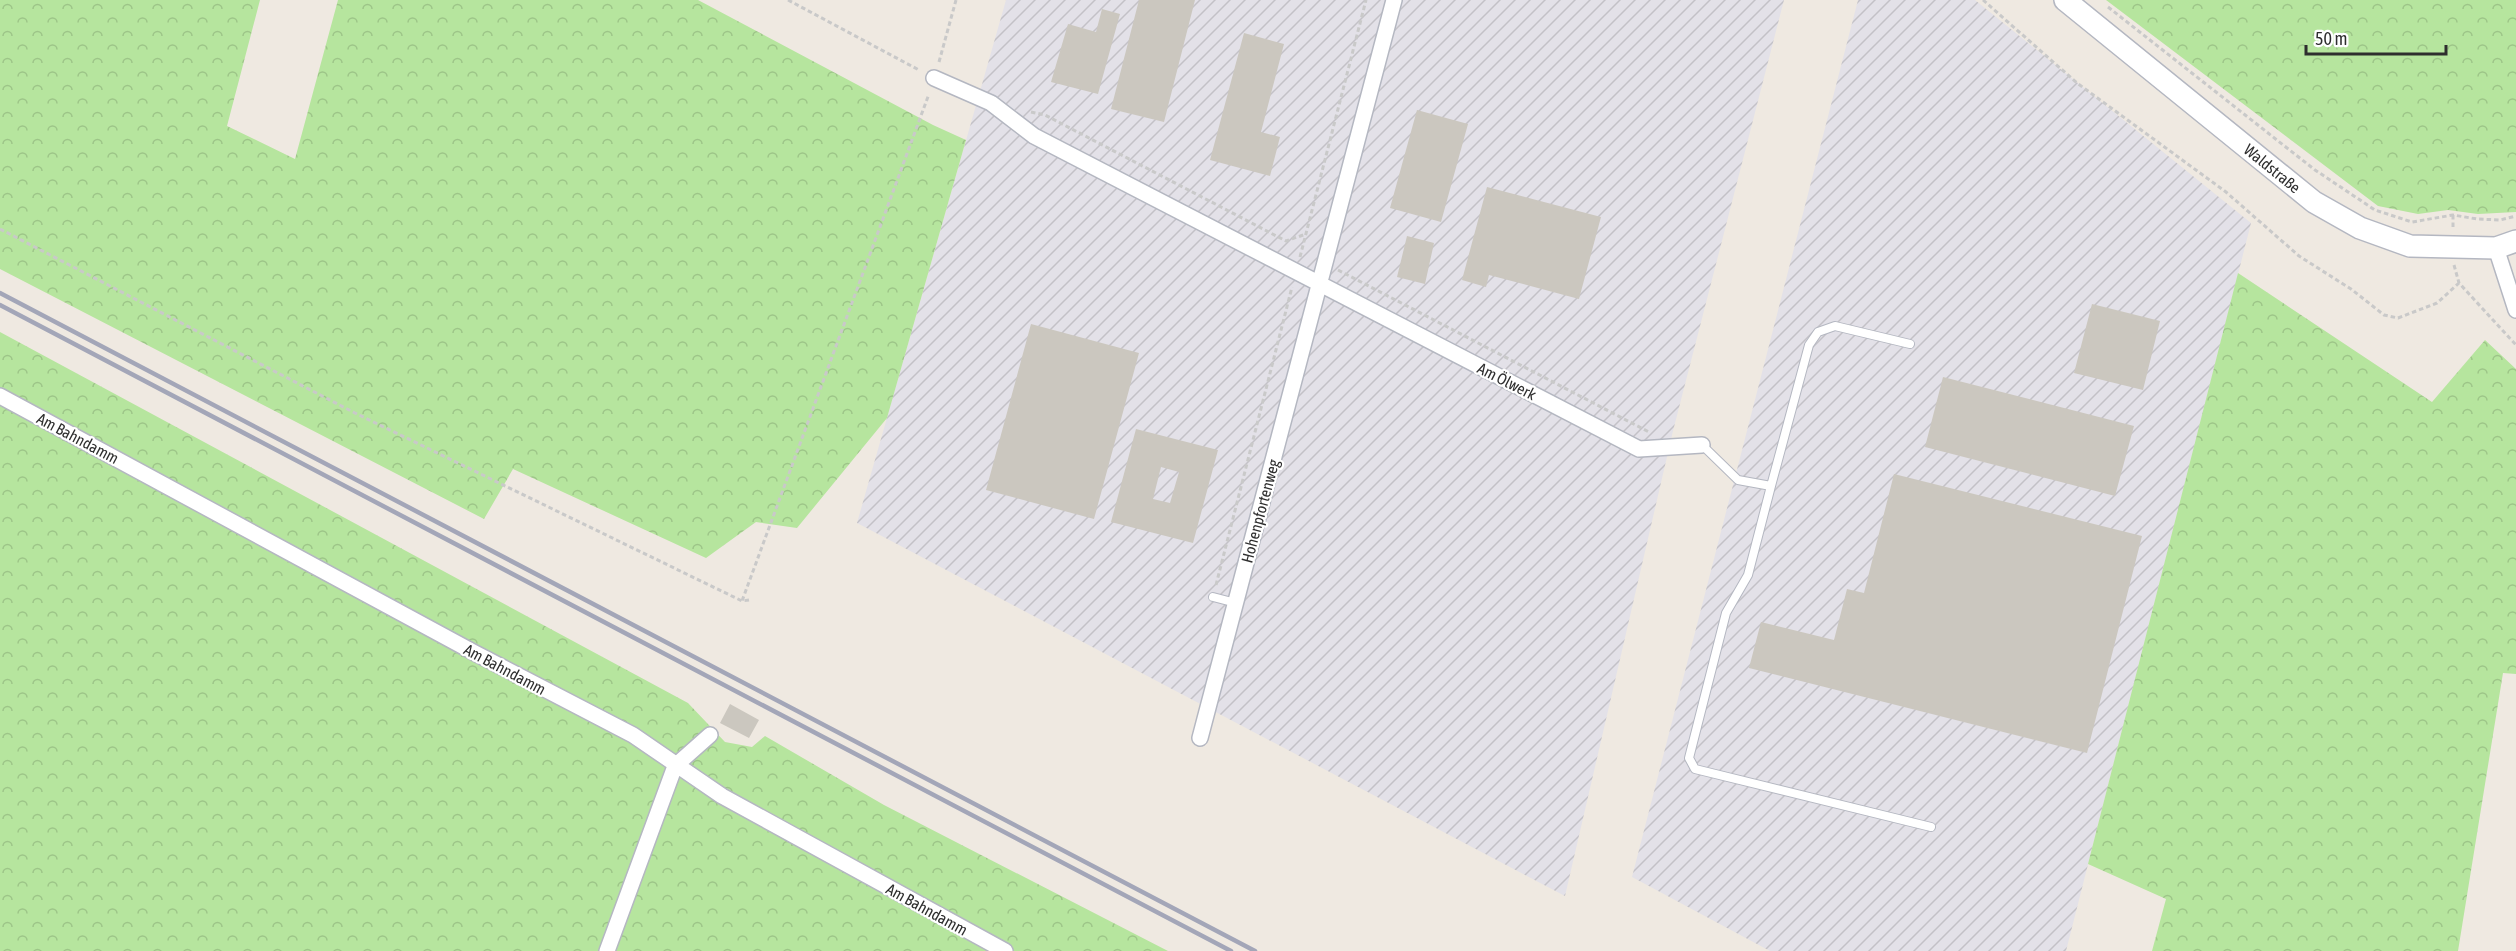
<svg xmlns="http://www.w3.org/2000/svg" width="2516" height="951" viewBox="0 0 2516 951" font-family="'Asap Condensed',sans-serif">
	<defs>
		<pattern id="industrial-furrows" width="10" height="10" patternUnits="userSpaceOnUse" patternTransform="scale(1.5)"><rect width="10" height="10" fill="#e3e1e8"/><path d="M-1 1l2-2M0 10L10 0M9 11l2-2" fill="none" stroke="#c3c1c7"/></pattern>
		<pattern id="forest-crowns" width="20" height="18" patternUnits="userSpaceOnUse" patternTransform="scale(1.5)"><rect width="20" height="18" fill="#b6e59e"/><path d="M2 6a3 3 0 1 1 6 0M12 15a3 3 0 1 1 6 0" fill="none" stroke="#9dc588"/></pattern>
	</defs>
	<rect width="100%" height="100%" fill="#efe9e1"/>
	<!-- industrial -->
	<path fill="url(#industrial-furrows)" d="M1006,0H1784L1673,431L1565,896L857,523Z
		M1858,0H1975L2251,223L2066,951H1770L1632,877Z"/>
	<!-- forest -->
	<path fill="url(#forest-crowns)" d="M0,0H260L227,126L295,159L338,0H698L933,125L966,140L887,418L797,528L756,522L706,558L513,469L484,519L0,269Z
		M2106,0H2516V212L2478,214L2448,210L2418,214L2378,206Z
		M2238,273L2432,402L2485,340L2516,369V674L2503,673L2458,951H2152L2166,899L2088,864Z
		M0,332L688,703L725,742L752,747L765,736L884,805L1168,951H0Z"/>
	<!-- building -->
	<path fill="#cbc7bf" fill-rule="evenodd" d="M1139,0H1195L1164,122L1111,109Z
		M1102,9L1120,14L1098,94L1051,82L1068,24L1096,32Z
		M1244,33L1284,44L1261,132L1280,137L1270,176L1210,160Z
		M1417,110L1468,124L1441,222L1390,208Z
		M1487,187L1601,217L1579,299L1489,275L1486,287L1462,280Z
		M1407,236L1434,243L1425,284L1397,277Z
		M2092,304L2160,321L2143,390L2074,373Z
		M1031,324L1139,353L1094,519L986,490Z
		M1943,377L2134,426L2115,496L1925,447Z
		M1136,429L1218,450L1193,543L1111,522ZM1161,467L1179,472L1170,503L1153,499Z
		M1894,474L2142,536L2087,753L1749,668L1761,622L1834,640L1847,589L1864,593Z
		M730,704L759,720L749,738L720,723Z"/>
	<g fill="none" stroke-linecap="round" stroke-linejoin="round">
		<!-- lane casing -->
		<g stroke="#b4b7c1" stroke-width="10">
			<path id="lane" d="M1702,445L1738,480L1771,486L1809,345L1818,332L1835,326L1910,344
				M1771,486L1748,575L1726,613L1689,758L1695,769L1931,827
				M1213,597L1236,603"/>
		</g>
		<!-- street casing -->
		<g stroke="#b4b7c1" stroke-width="18">
			<path id="street" d="M934,78L991,103L1034,136L1639,449L1702,445
				M2496,248L2516,310
				M0,396L475,653L633,735L722,796L1005,951
				M1200,738L1394,0
				M607,951L675,766L710,735"/>
		</g>
		<!-- secondary casing -->
		<g stroke="#b4b7c1" stroke-width="24">
			<g id="secondary">
				<path id="s1" d="M2065,0L2314,202L2360,228L2410,246L2496,248L2516,241"/>
			</g>
		</g>
		<!-- path -->
		<path stroke="#c9c9c9" stroke-width="3" stroke-dasharray="4.5 3" stroke-linecap="butt" d="M788,0L919,70
			M1983,0L2077,83L2226,192L2299,256L2351,289L2384,315L2398,318L2437,303L2459,283
			M2108,7L2315,170L2375,210L2412,222L2453,215L2477,219L2500,220L2516,216
			M939,62L956,0
			M1031,112L1045,115L1286,241L1306,234
			M2453,215V228
			M0,229L355,413L742,601
			M1300,257L1366,0
			M2454,265L2459,283L2516,345
			M1338,270L1649,432
			M1216,585L1292,287
			M749,600L742,601L929,94"/>
		<!-- lane -->
		<use href="#lane" stroke="#fff" stroke-width="8"/>
		<!-- street -->
		<use href="#street" stroke="#fff" stroke-width="15"/>
		<!-- secondary -->
		<use href="#secondary" stroke="#fff" stroke-width="21"/>
		<!-- rail -->
		<path stroke="#a3a6b8" stroke-width="4.5" d="M0,293L1255,951
			M0,305L1231,951"/>
	</g>
	<g text-anchor="middle" stroke-width="4.5" stroke-linejoin="round" paint-order="stroke">
		<!-- street labels -->
		<g font-size="16" fill="#2e2e2e" stroke="#fff">
			<text dy="6" stroke="none"><textPath href="#s1" startOffset="267">Waldstraße</textPath></text>
			<text transform="translate(1507 381) rotate(27)" y="6">Am Ölwerk</text>
			<text transform="translate(78 438) rotate(28)" y="6">Am Bahndamm</text>
			<text transform="translate(1260 511) rotate(-75)" y="6">Hohenpfortenweg</text>
			<text transform="translate(505 669) rotate(28)" y="6">Am Bahndamm</text>
			<text transform="translate(927 909) rotate(29)" y="6">Am Bahndamm</text>
		</g>
	</g>
	<!-- scale -->
	<path d="M2306 45v9h140v-9" fill="none" stroke="#2e2e2e" stroke-width="3"/>
	<text x="2315" y="45" font-size="18" fill="#2e2e2e" stroke="#ffffff" stroke-width="4.5" paint-order="stroke">50 m</text>
</svg>
